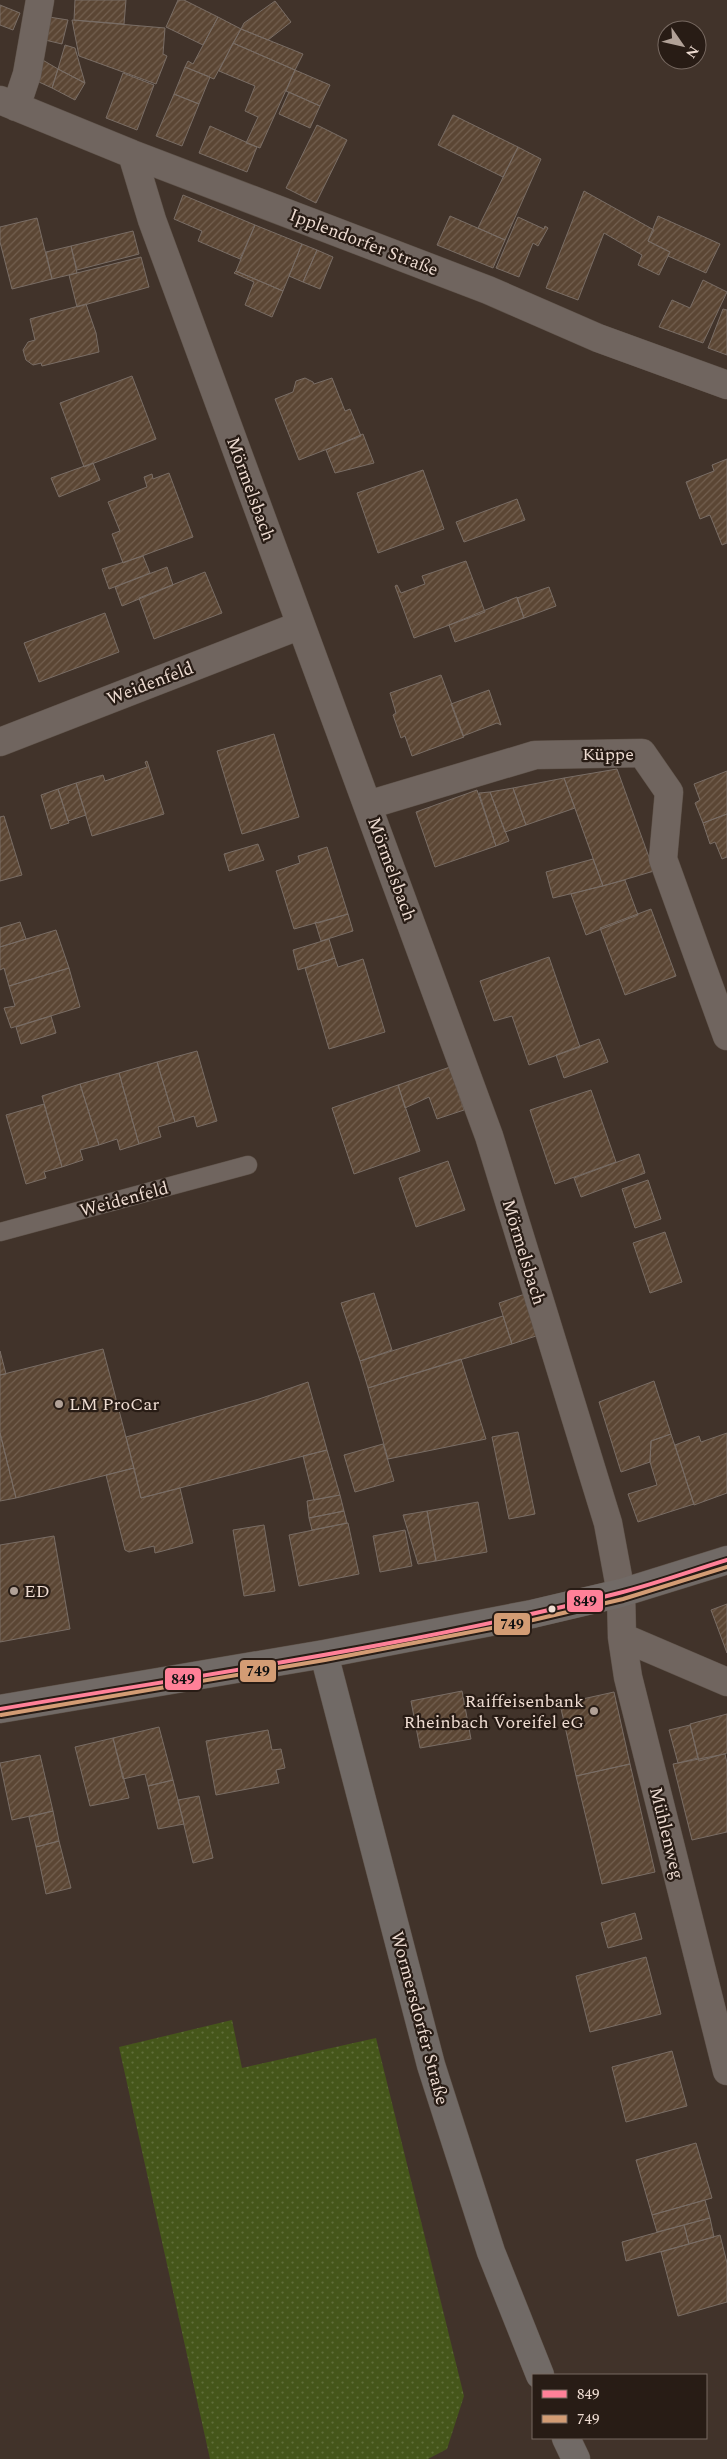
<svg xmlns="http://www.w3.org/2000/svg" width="727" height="2459" viewBox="0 0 727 2459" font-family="Spectral,serif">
	<defs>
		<pattern id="grass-dots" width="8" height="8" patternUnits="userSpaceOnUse" patternTransform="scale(1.25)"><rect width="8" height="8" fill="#45561a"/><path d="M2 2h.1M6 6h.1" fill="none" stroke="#606e3a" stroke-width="1.8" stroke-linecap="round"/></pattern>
		<pattern id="building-hatch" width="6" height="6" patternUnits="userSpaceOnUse" patternTransform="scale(1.25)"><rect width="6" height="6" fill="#5b4634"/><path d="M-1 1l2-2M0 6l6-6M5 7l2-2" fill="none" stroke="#736050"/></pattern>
	</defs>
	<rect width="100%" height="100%" fill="#41332a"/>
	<!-- grass -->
	<path fill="url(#grass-dots)" d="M232,2020L242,2068L376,2038L464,2396L447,2449L428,2459H210L119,2047Z"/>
	<!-- building -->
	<path fill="url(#building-hatch)" stroke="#796d65" d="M75,0H126L124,24L74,20Z
		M178,0H184L218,17L203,45L166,27Z
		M275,1L291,22L268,40L241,29L244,23Z
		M0,5L20,13L13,30L0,25Z
		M49,17L68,20L62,44L45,40Z
		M218,17L241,29L214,79L185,67L188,61L193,64Z
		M72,20L165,28L163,54L167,56L156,84L79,56Z
		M241,29L303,54L295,70L233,43Z
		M233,43L295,70L260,148L246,143L258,117L245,111L255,86L219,71Z
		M65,45L75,48L85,83L58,69Z
		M41,59L58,69L52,88L39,82Z
		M185,67L210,77L199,104L174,94Z
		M58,69L85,83L75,100L52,88Z
		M295,70L330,85L320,106L286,91Z
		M123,73L154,85L137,130L106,118Z
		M289,92L320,106L310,128L279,114Z
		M174,94L199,104L182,146L156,136Z
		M453,115L518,147L503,177L438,145Z
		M317,125L347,140L316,203L286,188Z
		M210,126L257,147L247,172L199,153Z
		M518,147L541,159L505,240L478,228Z
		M584,191L654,230L648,241L670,252L659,275L638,265L642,255L604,233L578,300L546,288Z
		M183,195L255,225L240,259L198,241L202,231L174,219Z
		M450,216L505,240L493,268L437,245Z
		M658,216L720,244L706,273L668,256L670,252L648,241Z
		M518,217L544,229L545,226L548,228L538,246L533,243L519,277L496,268Z
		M37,218L52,279L12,289L0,242V227Z
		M255,225L302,244L283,291L236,271Z
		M133,231L139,254L77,270L71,246Z
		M302,244L317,250L303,282L289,276Z
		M71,246L77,273L52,279L46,252Z
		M317,250L333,257L320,289L303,282Z
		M141,257L149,287L77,307L69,275Z
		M236,271L283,291L272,317L245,305L254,282L234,273Z
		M703,280L727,292L703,343L659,327L672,300L690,308Z
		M86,304L96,333L99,352L42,366L41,363L33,365L26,360L23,350L28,342L35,340L30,319Z
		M723,309L727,310V355L708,348Z
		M132,376L156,439L84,467L60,403Z
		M305,378L313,382L314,384L332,378L345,411L350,409L361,436L299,460L275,399L293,392L296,381Z
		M363,434L374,463L335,473L326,450Z
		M727,459V543L722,545L710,515L700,519L686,482L714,471L712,465Z
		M93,463L100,480L59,497L51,478Z
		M423,470L444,529L378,553L357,493Z
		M169,473L193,537L123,563L112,534L120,531L108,502L147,487L144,477L152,474L153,479Z
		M517,499L525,520L464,542L456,522Z
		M143,556L150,573L109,589L102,569Z
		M466,561L485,612L414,638L395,586L397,585L401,593L425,584L422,576Z
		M167,567L173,585L122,606L115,587Z
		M205,572L222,613L154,639L139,598Z
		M549,587L556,606L524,618L517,598Z
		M517,597L524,618L455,642L449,625Z
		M105,613L119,652L39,682L24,643Z
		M441,675L464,737L412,756L405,736L401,738L393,715L396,713L390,693Z
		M489,690L501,725L497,723L463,736L451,704Z
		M274,734L299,817L242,834L217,751Z
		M147,761L164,814L92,836L76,783L103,775L105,781L147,767L145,762Z
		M617,769L654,871L603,886L564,778Z
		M727,771V814L703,823L695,803L700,800L694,784Z
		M564,778L575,808L526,825L513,788Z
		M76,783L86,815L68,821L58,789Z
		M513,788L526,825L505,832L490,792Z
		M58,789L69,823L51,829L41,795Z
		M477,790L496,846L435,867L416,812Z
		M490,792L509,841L496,846L479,793Z
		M727,814V857L722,859L715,842L710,844L703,823Z
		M4,816L22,875L0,881V817Z
		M258,844L264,860L229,871L224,854Z
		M327,847L348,914L294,929L276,871L300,863L298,856Z
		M593,859L603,886L553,898L546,872Z
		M625,880L638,915L586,935L571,894Z
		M651,909L676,976L625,995L600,928Z
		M348,914L353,931L321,941L315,922L318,923Z
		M20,922L26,939L0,947V928Z
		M56,930L69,968L9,986L4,968L0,970V947Z
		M329,939L335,958L298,970L293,950Z
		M549,957L580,1047L529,1065L512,1016L494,1021L480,981Z
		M335,958L338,967L363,959L385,1032L329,1049L305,968Z
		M69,968L80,1007L11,1028L4,1008L15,1006L9,986Z
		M51,1016L56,1033L21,1044L16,1027Z
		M599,1039L608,1062L564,1078L556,1055Z
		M197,1051L217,1121L197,1127L194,1116L175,1122L157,1062Z
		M157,1062L175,1122L158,1127L161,1137L139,1144L119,1073Z
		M450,1067L464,1110L437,1119L429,1097L405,1108L398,1085Z
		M119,1073L139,1144L120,1150L117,1139L99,1145L80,1084Z
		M80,1084L99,1145L80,1150L83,1160L62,1167L42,1096Z
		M398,1085L420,1151L354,1174L332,1108Z
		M591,1090L616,1162L555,1184L530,1110Z
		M44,1104L62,1167L44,1172L46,1178L26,1184L6,1115Z
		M639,1154L645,1173L581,1197L574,1178Z
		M448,1161L465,1210L416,1227L399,1178Z
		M648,1180L661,1219L635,1228L622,1189Z
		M665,1232L682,1282L650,1293L633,1243Z
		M374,1293L392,1350L360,1361L341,1303Z
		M525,1294L539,1335L512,1344L499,1303Z
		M503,1316L512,1344L368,1388L360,1361Z
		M103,1349L134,1468L16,1498L0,1433V1375Z
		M0,1351L6,1374L0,1375Z
		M461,1359L486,1439L388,1459L368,1388Z
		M654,1381L671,1434L651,1441L650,1462L621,1472L599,1402Z
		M308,1382L327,1450L141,1498L126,1437L259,1399Z
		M518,1432L535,1514L509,1519L492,1437Z
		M0,1433L16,1498L0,1501Z
		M727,1433V1493L694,1505L675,1445L699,1436L701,1442Z
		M671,1434L694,1504L638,1522L628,1494L657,1485L650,1462L651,1441Z
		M383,1444L394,1481L355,1492L344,1455Z
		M327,1450L340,1495L314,1500L303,1456Z
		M134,1468L141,1498L180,1488L193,1543L155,1553L154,1546L129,1552L125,1550L106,1475Z
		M340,1495L344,1511L309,1518L307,1501Z
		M478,1502L487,1552L436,1561L427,1511Z
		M344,1511L347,1523L312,1530L309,1518Z
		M427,1511L436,1561L418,1564L403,1515Z
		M348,1523L359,1574L299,1586L289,1535Z
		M264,1525L275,1591L244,1596L233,1530Z
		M405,1530L412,1566L380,1572L373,1536Z
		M54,1536L70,1629L0,1642V1545Z
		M727,1604V1653L711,1610Z
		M462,1691L471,1739L420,1748L411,1701Z
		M614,1692L630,1764L576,1776L560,1704Z
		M727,1714V1753L699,1761L690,1724Z
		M690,1725L698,1758L678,1763L669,1730Z
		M159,1727L173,1780L148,1786L145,1774L123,1779L113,1738Z
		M268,1730L272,1750L281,1749L285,1768L276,1770L279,1783L216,1795L206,1741Z
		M113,1738L129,1798L90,1806L75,1747Z
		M725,1754L727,1763V1832L692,1840L673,1764Z
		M40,1755L53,1811L12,1820L0,1763Z
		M630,1764L655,1872L602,1884L576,1776Z
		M173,1780L184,1824L158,1829L148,1786Z
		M199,1796L213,1858L193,1863L178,1800Z
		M53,1811L59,1841L36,1847L29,1817Z
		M59,1841L71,1888L46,1894L36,1847Z
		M635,1913L642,1939L608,1948L601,1923Z
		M646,1957L661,2014L590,2032L576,1976Z
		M672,2051L687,2106L626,2122L612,2067Z
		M696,2143L712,2198L652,2215L636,2160Z
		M705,2200L710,2218L657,2232L652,2215Z
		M710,2218L714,2237L689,2244L684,2225Z
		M684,2225L689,2244L626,2261L622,2242Z
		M720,2235L727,2263V2302L678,2316L661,2252Z"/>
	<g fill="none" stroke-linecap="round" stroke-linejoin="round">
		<!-- lane casing -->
		<g stroke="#5e5249" stroke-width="19">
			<path id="lane" d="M0,1232L248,1165"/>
		</g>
		<!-- street casing -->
		<g stroke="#5e5249" stroke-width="29">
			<path id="street" d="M0,100L132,154L488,290L598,338L727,385
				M16,107L27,74L40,0
				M132,154L152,220L489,1136L608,1523L621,1593L622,1637L628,1677L727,2071
				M0,742L301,625
				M368,805L535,755L642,753L669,792L663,859L727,1036
				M622,1637L727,1682"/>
		</g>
		<!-- secondary casing -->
		<g stroke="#5e5249" stroke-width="29">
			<path id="secondary" d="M324,1654L431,2065L491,2252L540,2375
				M0,1709L324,1654L532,1614L621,1593L727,1560
				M566,2438L576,2459"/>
		</g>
		<!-- lane -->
		<use href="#lane" stroke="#70655f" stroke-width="18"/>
		<!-- street -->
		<use href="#street" stroke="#70655f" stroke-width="28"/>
		<!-- secondary -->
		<use href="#secondary" stroke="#716a66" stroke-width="28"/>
		<!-- bus-1 casing -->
		<g stroke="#281c15" stroke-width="8">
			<path id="bus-1" d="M0,1709C206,1674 416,1645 619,1593C655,1584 691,1571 727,1560"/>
		</g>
		<!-- bus-2 casing -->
		<g stroke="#281c15" stroke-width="8">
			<path id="bus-2" d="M1,1715L325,1660L533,1620L623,1599L727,1567"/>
		</g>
		<!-- bus-1 -->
		<use href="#bus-1" stroke="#ff8098" stroke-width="4"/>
		<!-- bus-2 -->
		<use href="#bus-2" stroke="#d39c74" stroke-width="4"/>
	</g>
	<!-- markers -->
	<g fill="#b1a197" stroke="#281c15" stroke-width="2">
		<circle cx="59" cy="1404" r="5"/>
		<circle cx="14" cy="1591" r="5"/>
		<circle cx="594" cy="1711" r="5"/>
	</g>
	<circle fill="#eedcd2" stroke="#281c15" stroke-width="2" cx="552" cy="1609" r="4.5"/>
	<g text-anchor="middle" stroke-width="4.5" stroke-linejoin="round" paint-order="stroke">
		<!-- street labels -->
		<g font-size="18" fill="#eedcd2" stroke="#281c15">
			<text transform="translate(364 242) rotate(21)" y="6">Ipplendorfer Straße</text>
			<text transform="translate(251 489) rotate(70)" y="6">Mörmelsbach</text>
			<text transform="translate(150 683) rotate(-21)" y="6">Weidenfeld</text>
			<text x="608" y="760">Küppe</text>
			<text transform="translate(392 869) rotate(70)" y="6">Mörmelsbach</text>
			<text transform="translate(124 1199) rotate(-15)" y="6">Weidenfeld</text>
			<text transform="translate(524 1252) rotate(73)" y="6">Mörmelsbach</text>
			<text transform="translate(667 1833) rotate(76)" y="6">Mühlenweg</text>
			<text transform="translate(420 2018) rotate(75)" y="6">Wormersdorfer Straße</text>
		</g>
		<!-- poi labels -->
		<g font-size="18" fill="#eedcd2" stroke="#281c15" text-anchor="start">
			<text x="69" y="1410">LM ProCar</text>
			<text x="24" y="1597">ED</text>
			<text x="584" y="1707" text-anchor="end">Raiffeisenbank<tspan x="584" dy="21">Rheinbach Voreifel eG</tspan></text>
		</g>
	</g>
	<g stroke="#281c15" stroke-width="2">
		<rect x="566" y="1589" width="38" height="24" rx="5" fill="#ff8098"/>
		<rect x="493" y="1612" width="38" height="24" rx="5" fill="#d39c74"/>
		<rect x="239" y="1659" width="38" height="24" rx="5" fill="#d39c74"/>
		<rect x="164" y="1667" width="38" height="24" rx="5" fill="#ff8098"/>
	</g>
	<g font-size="14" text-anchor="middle" font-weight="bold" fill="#111">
		<text x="585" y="1606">849</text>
		<text x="512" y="1629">749</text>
		<text x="258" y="1676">749</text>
		<text x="183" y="1684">849</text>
	</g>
	<!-- legend -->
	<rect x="532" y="2374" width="175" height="65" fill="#281c15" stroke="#776961"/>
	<rect x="542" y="2390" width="25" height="8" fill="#ff8098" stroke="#776961"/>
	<text x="577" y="2399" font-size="15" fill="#eedcd2">849</text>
	<rect x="542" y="2415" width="25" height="8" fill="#d39c74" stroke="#776961"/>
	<text x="577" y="2424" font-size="15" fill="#eedcd2">749</text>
	<!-- north arrow -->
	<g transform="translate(682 45) rotate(124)"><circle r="24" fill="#281c15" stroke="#776961"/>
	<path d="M0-4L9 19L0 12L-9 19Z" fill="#b1a197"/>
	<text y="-8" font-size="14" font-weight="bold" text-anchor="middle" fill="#eedcd2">N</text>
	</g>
</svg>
